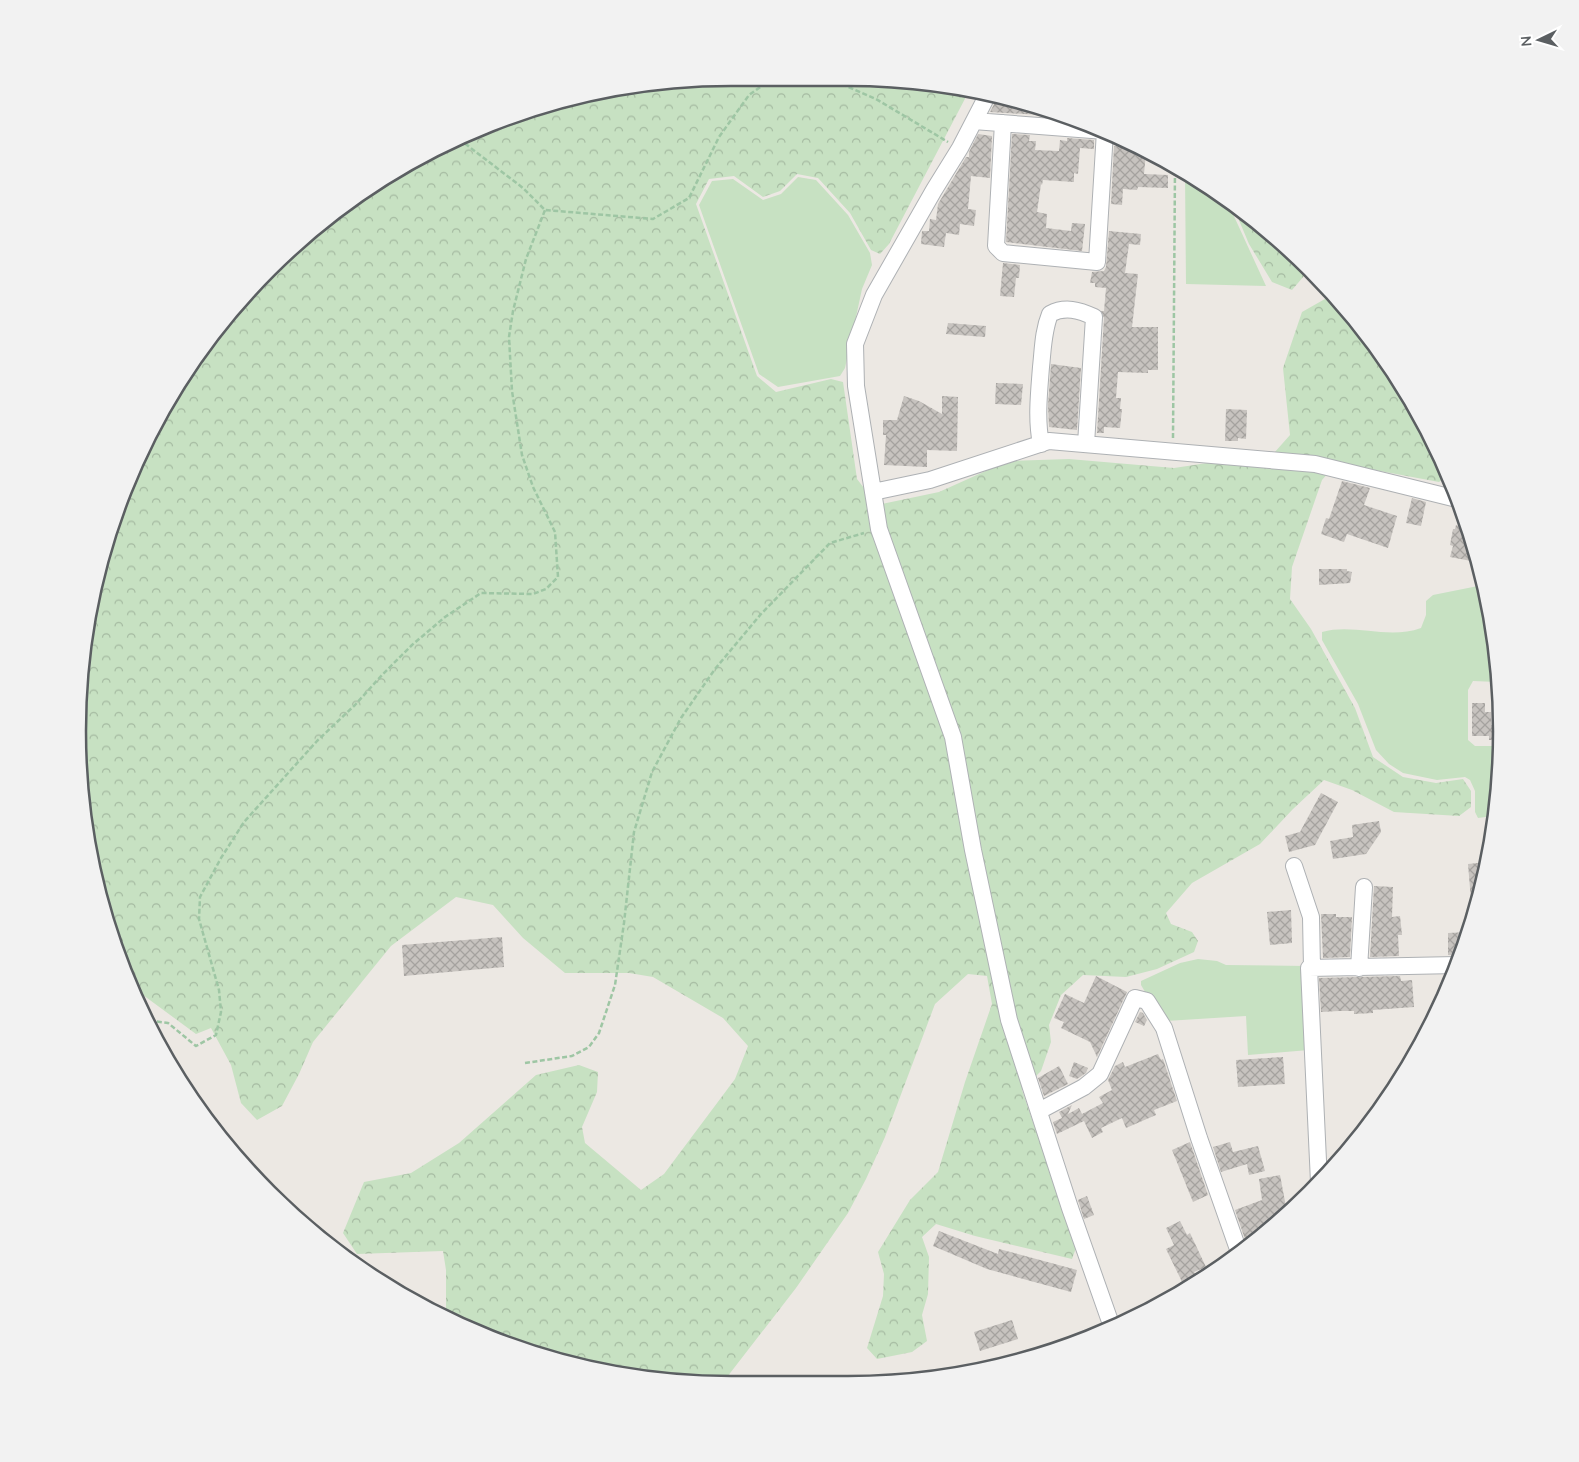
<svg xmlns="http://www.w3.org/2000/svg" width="1579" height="1462" viewBox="0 0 1579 1462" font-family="Mulish,sans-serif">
	<defs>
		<pattern id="forest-crowns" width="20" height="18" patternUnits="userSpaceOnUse" patternTransform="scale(1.25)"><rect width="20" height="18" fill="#c7e1c2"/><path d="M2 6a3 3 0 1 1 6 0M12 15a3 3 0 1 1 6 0" fill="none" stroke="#a5baa1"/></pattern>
		<pattern id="building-cross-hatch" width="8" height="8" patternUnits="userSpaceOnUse" patternTransform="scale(1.25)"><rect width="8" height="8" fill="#c7c3bf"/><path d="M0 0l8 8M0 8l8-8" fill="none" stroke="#a5a29f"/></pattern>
	</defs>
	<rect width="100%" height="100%" fill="#ece8e3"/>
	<!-- grass -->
	<path fill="#c7e1c2" d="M1185,174L1211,188L1227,201L1266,286L1186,284Z
		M798,177L816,180L848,215L870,253L872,265L862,289L845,368L840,376L778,387L759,374L699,205L712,181L733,179L763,200L781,194Z
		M1483,585L1489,604L1497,682L1473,681L1468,690V740L1475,746H1500L1493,816L1478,818L1475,812V791L1470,780L1465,777L1437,780L1403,773L1389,764L1376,750L1358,704L1322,640V632C1354,623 1388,640 1421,628L1426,615V601L1433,595Z
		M1198,959L1217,961L1226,965L1306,966L1309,1050L1248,1055L1246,1016L1166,1021L1161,1019L1141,985V981L1180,963Z"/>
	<!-- forest -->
	<path fill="url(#forest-crowns)" d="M731,78L890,79L967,89L968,93L889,244L880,254L871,250L850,213L818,178L797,174L780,191L763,197L734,176L709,179L696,204L757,376L776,392L831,379L843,382L857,479L877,505L939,492L1008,461L1069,459L1174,468L1274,453L1290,435L1283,368L1302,312L1332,295L1392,368L1448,475L1439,482L1337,463L1322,480L1292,567L1290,599L1311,629L1355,708L1373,757L1403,777L1436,783L1463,779L1471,791V807L1459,816L1394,812L1352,790L1324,780L1293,809L1260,844L1192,883L1166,913L1171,924L1192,932L1198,941L1194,952L1157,969L1126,977L1083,975L1061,995L1049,1025L1051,1042L1041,1071L1022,1090L1076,1248L1072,1259L975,1236L936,1224L922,1237L929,1257L928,1294L922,1315L927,1341L912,1352L877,1359L867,1348L883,1296L884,1274L878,1252L910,1200L938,1172L965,1082L992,1004L987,976L968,974L935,1004L885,1137L866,1179L848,1213L796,1288L724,1381L646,1379L521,1350L446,1316V1270L443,1251L357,1254L343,1233L364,1182L411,1173L459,1143L536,1075L579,1065L598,1072L597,1092L582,1127L585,1143L641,1190L664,1174L735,1079L748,1046L723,1018L653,977L629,973H565L523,938L493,905L456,897L391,946L313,1042L299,1074L282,1106L257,1120L241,1103L231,1065L211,1028L196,1034L143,995L123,968L90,858L79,689L100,562L145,442L239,300L333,212L442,145L603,90Z
		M1233,206L1310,269L1292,290L1272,282L1249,244Z"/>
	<!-- building -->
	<path fill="url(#building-cross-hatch)" d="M996,100H1010L1042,110L1041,115L990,112Z
		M978,134L992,136L990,178L971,176L968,209L976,210L974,226L960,224L959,235L946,233L944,247L921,244L922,231H929L930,219L936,220L938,204L966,157H969V152Z
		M1012,134L1030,135L1029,141H1036L1035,150L1059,151L1060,140L1067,141V138L1094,140V149L1080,148L1078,174L1074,173V182L1043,180L1042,185L1041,184L1037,212L1047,214L1046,228L1071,231L1072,223L1085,224L1082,251L1006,242Z
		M1114,146L1137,148L1146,153L1144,174L1168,175V188L1138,187L1137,190L1123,189L1122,205L1111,204Z
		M1109,231L1141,234L1140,245L1129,244L1125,273L1138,274L1132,327H1158V370H1148V373L1118,372L1116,398H1121L1120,409H1122L1120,428L1104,427V433H1097L1104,318L1101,311H1104L1106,288L1095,287V283H1090L1092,272L1104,271L1106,267Z
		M1003,263L1020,265L1019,278H1016L1014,297L1000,296Z
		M948,323L986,326L985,337L946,334Z
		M1051,364L1081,368L1077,430L1049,427L1048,405Z
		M996,383L1023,384L1021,405L995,404Z
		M904,396L919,401L942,414V396L958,397L957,451L927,450V467L884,465L886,435H883V420H897Z
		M1226,409L1247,410L1246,439L1238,438V441H1225Z
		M1342,481L1370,488L1364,505L1397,516L1388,548L1347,534L1344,542L1321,534L1326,518L1329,519Z
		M1412,498L1426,502L1421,526L1406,523Z
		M1456,525L1466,528L1473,550L1471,561L1450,557L1453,546L1450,545L1453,529H1455Z
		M1319,569H1347V571L1352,572L1350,583L1319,585Z
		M1472,703H1485V712H1491V725H1501V740H1489V736H1472Z
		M1321,793L1338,802L1315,845L1289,852L1285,836L1300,832Z
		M1379,821L1381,832L1366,854L1333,859L1330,841L1353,837L1352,825Z
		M1488,862L1473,913H1472L1468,864Z
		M1374,886L1393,887L1392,917L1400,916L1402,935H1398L1399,956L1370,957Z
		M1291,910L1292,943L1270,945L1267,912Z
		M1321,914H1336V917H1352L1350,957L1323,958Z
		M1467,932L1459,956L1448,955V933Z
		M502,937L504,967L404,976L402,945Z
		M1096,976L1127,992L1097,1057L1090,1042L1061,1028L1064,1022L1054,1018L1065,994L1084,1003Z
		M1400,976L1401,981L1412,980L1414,1007L1373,1010V1013L1354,1014V1011H1339L1321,1012L1319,978Z
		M1140,1012L1143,1013L1147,1020L1144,1026L1135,1022Z
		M1158,1054L1161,1060L1163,1059L1177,1101L1154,1110L1156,1115L1126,1128L1122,1118L1101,1128L1103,1132L1092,1138L1084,1121L1057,1134L1053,1122L1062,1118L1059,1112L1072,1105L1068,1114L1079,1108L1082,1114L1103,1103L1099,1097L1112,1090L1108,1080L1115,1066L1123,1062L1125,1067Z
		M1283,1057L1285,1084L1238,1087L1236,1060Z
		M1074,1062L1088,1068L1086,1073L1077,1079L1069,1076Z
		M1059,1066L1068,1084L1044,1096L1038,1078Z
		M1190,1142L1208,1195L1193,1202L1172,1150Z
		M1230,1142L1233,1152L1258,1146L1265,1171L1249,1175L1247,1164L1221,1172L1213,1147Z
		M1280,1175L1287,1212L1247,1245L1235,1210L1262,1200L1259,1179Z
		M1087,1196L1094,1215L1084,1219L1078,1200Z
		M1180,1221L1187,1235L1190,1233L1206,1267L1194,1272L1200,1280L1185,1288L1166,1249L1174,1245L1166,1228Z
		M939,1231L998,1254L999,1249L1077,1270L1071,1292L987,1269L933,1246Z
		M1012,1320L1018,1339L980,1351L974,1332Z"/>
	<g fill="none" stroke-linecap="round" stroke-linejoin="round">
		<!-- minor casing -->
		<g stroke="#aeb1b4" stroke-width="18">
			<path id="minor" d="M988,94L960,148L934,190L874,295L855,344L856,386L879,529L953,737L973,850L1009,1020L1070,1208L1112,1327
				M974,121L1105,131L1097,262L1003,253L996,246L1003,123
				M1041,444C1036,419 1039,393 1041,367C1043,349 1043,331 1050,314C1065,306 1079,310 1094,317L1086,444
				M873,492L930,480L1049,441L1315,464L1457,499
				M1294,866L1311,917L1312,968
				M1359,968L1364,887
				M1039,1111L1084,1087L1100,1074L1135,998L1147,1001L1164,1028L1199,1138L1239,1252
				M1319,1182L1309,968L1457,965"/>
		</g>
		<!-- path -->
		<path stroke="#9ec6a4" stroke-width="2.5" stroke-dasharray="5 2.5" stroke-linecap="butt" d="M828,78L876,99L948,142
			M459,139L523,188L545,210L653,219L689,198L719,137L749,95L773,78
			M1173,438L1175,169
			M150,1023L153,1021L168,1023L196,1046L216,1035L221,1012L219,990L199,919L200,897L221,858L244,822L317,741L355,705L382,675L412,645L445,617L481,593L533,594L546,589L558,577L555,532L533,487L522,455L512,391L509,337L513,311L526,259L545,210
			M525,1063L572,1056L589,1047L599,1033L615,985L624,923L634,832L652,772L681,718L715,669L761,614L830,543L864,533"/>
		<!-- minor -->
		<use href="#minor" stroke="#fff" stroke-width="16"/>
	</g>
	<!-- crop -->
	<path d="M0 0H1579V1462H0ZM731 86H848A645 645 0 0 1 1493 731V731A645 645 0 0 1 848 1376H731A645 645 0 0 1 86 731V731A645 645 0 0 1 731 86Z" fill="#f2f2f2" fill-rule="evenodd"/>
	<path fill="none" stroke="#5b5f62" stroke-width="2.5" d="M731 86H848A645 645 0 0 1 1493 731V731A645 645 0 0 1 848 1376H731A645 645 0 0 1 86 731V731A645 645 0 0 1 731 86Z"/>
	<!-- north arrow -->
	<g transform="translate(1539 40) rotate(265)" stroke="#ffffff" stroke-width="4" paint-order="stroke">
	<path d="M0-4L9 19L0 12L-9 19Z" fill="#5b5f62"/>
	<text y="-8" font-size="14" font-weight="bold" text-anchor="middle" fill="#5b5f62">N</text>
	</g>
</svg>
